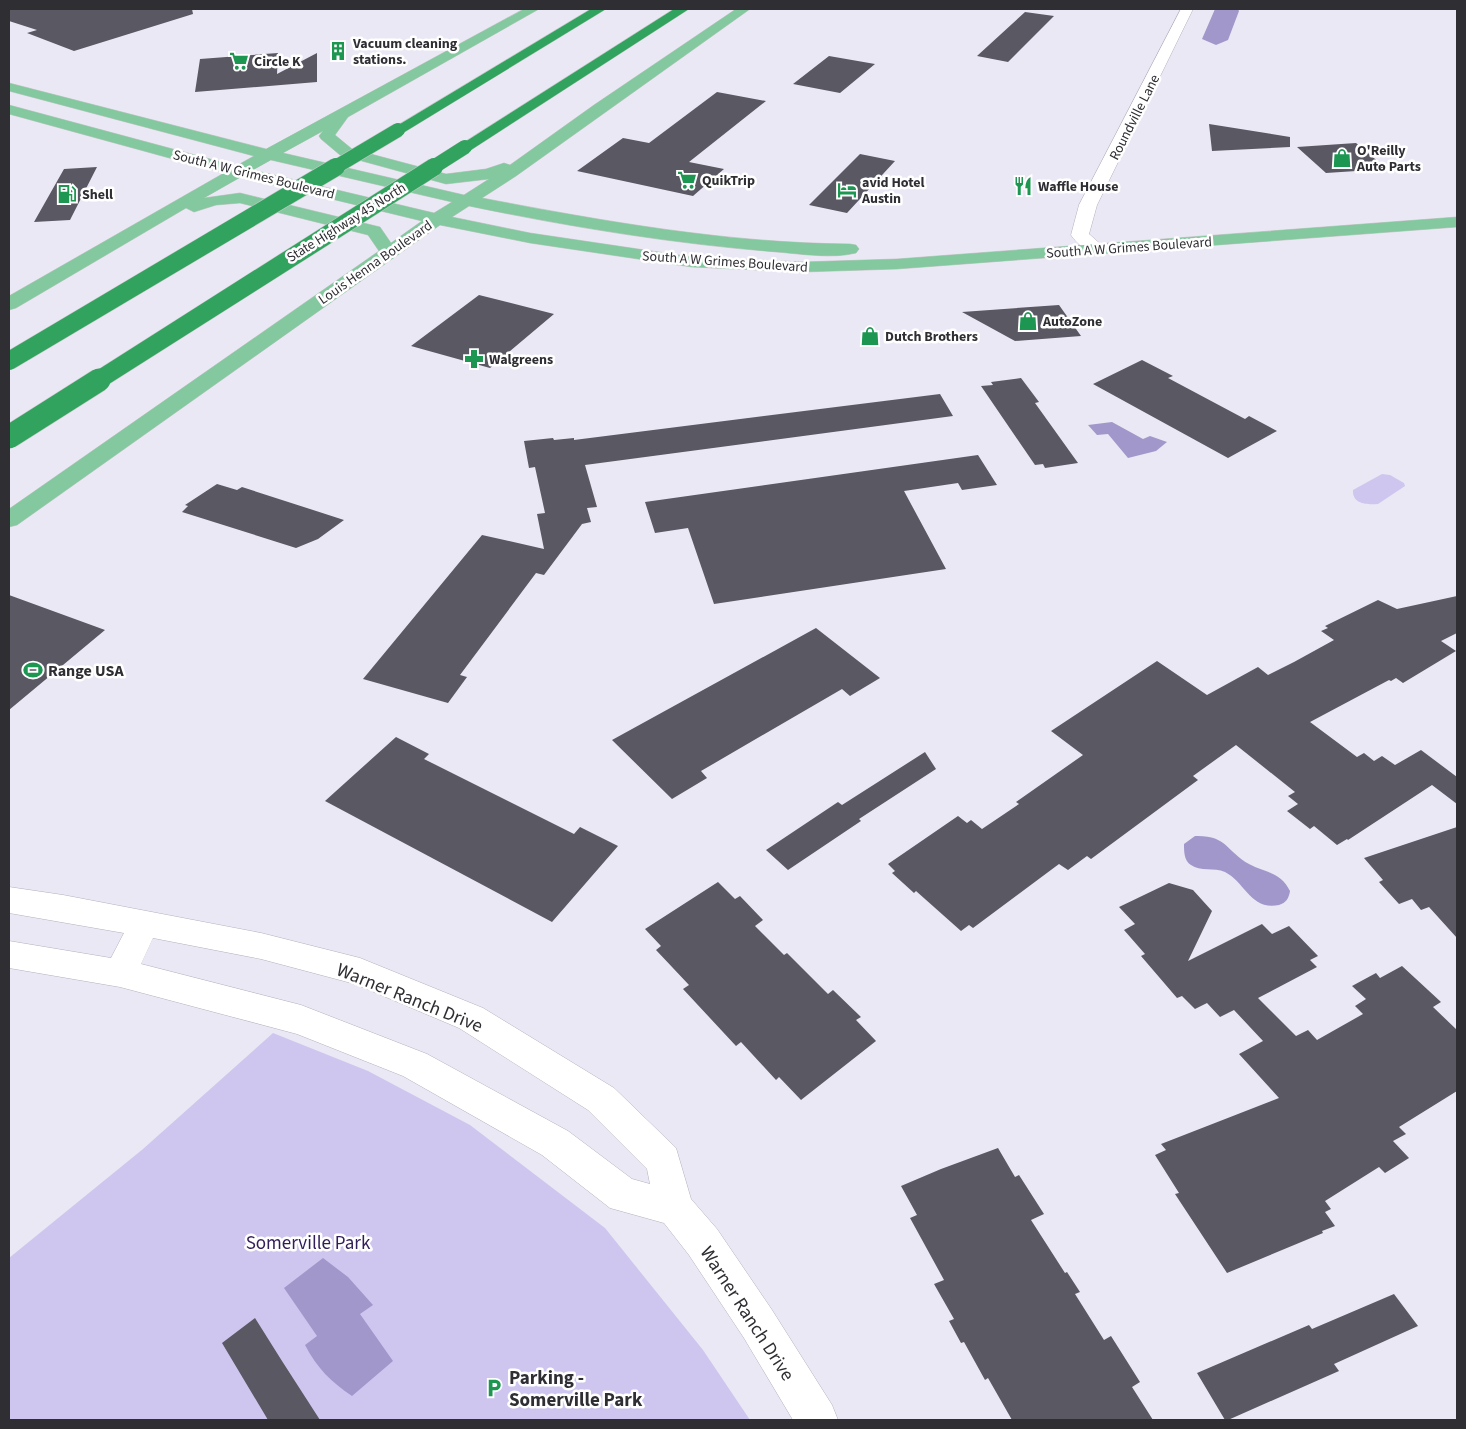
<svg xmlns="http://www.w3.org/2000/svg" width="1466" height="1429" viewBox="0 0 1466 1429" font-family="'Source Sans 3',sans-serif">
	<rect width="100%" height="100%" fill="#eae8f4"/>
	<!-- green -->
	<path fill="#cec6ef" d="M1382,474L1390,475L1404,483L1405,486L1378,504C1367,505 1352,504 1353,490Z
		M273,1033L368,1071L470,1125L605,1228L703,1350L750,1420H9V1258L143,1149Z"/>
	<!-- water -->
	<path fill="#a297ca" d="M1215,9H1238L1239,11L1228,40L1216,45L1202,39Z
		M1112,422L1143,439L1150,436L1167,442L1156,451L1128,458L1108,434L1097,435L1088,425Z
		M1195,836C1227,835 1226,851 1249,864C1266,873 1281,872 1290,891C1289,898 1286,903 1279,905C1251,911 1245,882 1225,872C1214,867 1200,872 1191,865C1184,861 1184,851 1184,844Z
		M323,1258L348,1277L373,1305L360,1314L393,1361L352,1396C331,1382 317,1368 305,1345L317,1336L284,1288Z"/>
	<!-- building -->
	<path fill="#5a5862" d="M9,9H192L193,14L74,51L27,33L37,30L9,21Z
		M1025,12L1054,16L1008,62L977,56Z
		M278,53L277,74L317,53V82L195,92L200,59Z
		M829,56L875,64L840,93L793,84Z
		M717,92L766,101L689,162L724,169L693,196L577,171L623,138L649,143Z
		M1209,124L1290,137V147L1212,151Z
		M1356,143L1387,169L1326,173L1297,147Z
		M860,154L895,161L847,213L809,205Z
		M97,167L70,220L34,222L64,169Z
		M479,295L554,314L490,368L411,346Z
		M1059,305L1081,336L1015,341L962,312Z
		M1142,360L1173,376L1168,378L1245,419L1249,416L1277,431L1228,458L1093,384Z
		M1021,378L1039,402L1035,403L1078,463L1045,468L1043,464L1035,465L981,386L993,385L991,382Z
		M940,394L953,416L585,465L597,507L587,508L591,522L582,524L544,575L536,573L460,675L467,677L448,703L363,679L482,535L544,549L537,514L545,513L535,467L529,468L524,441L553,438L554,440L574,438V440Z
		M978,455L997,485L962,490L958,483L904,491L946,569L714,604L688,528L655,533L645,502Z
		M217,484L237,490L242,487L344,520L318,539L296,548L182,512L188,506L185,505Z
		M9,595L105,630L9,710Z
		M1457,596V633L1441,641L1456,651L1403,683L1396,678L1391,681L1389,680L1310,722L1357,757L1364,753L1374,761L1382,756L1395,765L1421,750L1457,777V804L1432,785L1348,840L1347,839L1337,845L1314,826L1310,829L1287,811L1298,804L1288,796L1295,792L1236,745L1193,776L1198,780L1091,859L1087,856L1068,870L1059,864L973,928L969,925L961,931L916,891L914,893L892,873L895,871L888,864L958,816L967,823L971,820L982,829L1019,804L1016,802L1083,755L1051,731L1157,661L1207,695L1258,667L1268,675L1294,662L1334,640L1321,631L1328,628L1325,626L1378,600L1397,609Z
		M816,628L880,678L850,696L842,689L701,771L707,778L672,799L612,740Z
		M396,737L429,754L424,759L574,834L580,827L618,846L552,922L325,801Z
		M925,752L936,769L859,819L861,821L788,870L766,850L838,802L842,805Z
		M1457,827V938L1429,907L1421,910L1412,899L1399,904L1379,882L1383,880L1364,858Z
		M718,882L735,899L740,896L763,920L755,926L784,955L787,953L828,994L833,990L861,1017L856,1020L876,1041L801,1100L779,1077L776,1080L741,1042L736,1046L683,989L689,985L656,950L661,946L645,929Z
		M1169,883L1193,890L1212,911L1188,961L1262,924L1272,934L1289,926L1318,956L1310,960L1317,967L1258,998L1296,1036L1308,1030L1317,1040L1363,1014L1355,1006L1366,999L1352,986L1376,973L1380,978L1402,966L1441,1002L1433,1007L1457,1030V1091L1399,1127L1406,1134L1393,1141L1409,1158L1385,1173L1379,1167L1325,1201L1331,1209L1325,1212L1335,1226L1322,1231L1323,1233L1227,1273L1175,1194L1179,1193L1155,1155L1166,1150L1161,1144L1279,1098L1239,1054L1263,1041L1234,1010L1220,1017L1207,1003L1195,1009L1182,996L1177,998L1141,956L1145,954L1124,930L1135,924L1119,907Z
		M998,1148L1015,1177L1019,1175L1044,1214L1031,1220L1065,1273L1067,1272L1080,1292L1075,1294L1104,1340L1111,1336L1140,1382L1132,1387L1153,1420H1012L988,1378L985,1380L964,1342L961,1343L949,1321L954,1319L934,1284L944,1280L910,1218L917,1215L901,1186L941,1169Z
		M1394,1294L1418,1326L1334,1364L1339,1371L1228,1420H1225L1197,1373L1309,1325L1312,1329Z
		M255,1318L282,1361L320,1420H268L222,1343Z"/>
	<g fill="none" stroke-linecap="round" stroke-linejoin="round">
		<!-- minor casing -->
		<g stroke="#b4b1bd" stroke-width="1">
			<path id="minor" d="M1181,9H1193L1097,205L1089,234L1105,248L1102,252C1090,255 1078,245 1071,235L1079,205Z
				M9,887L63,895L261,933L360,958L483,1008L614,1088L676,1148L691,1199L717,1229L772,1310L832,1405L838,1420H793L744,1338L689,1255L664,1223L610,1208L542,1155L403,1076L297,1034L120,987L9,968V941L111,958L124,933L9,913ZM153,938L261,959L355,984L459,1028L588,1110L647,1169L650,1184L632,1179L568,1131L427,1054L301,1005L141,964Z"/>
		</g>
		<!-- major casing -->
		<g stroke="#c9c9ca" stroke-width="1">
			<path id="major" d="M524,9H539L348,117L335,135L352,149L446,174L486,169L504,163L510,165L594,105L736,9H750L516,176L482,198C603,221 726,243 850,244L856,245L859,249L856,253C832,259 802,254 777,252C674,244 570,227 469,206L452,217L530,233L692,257L802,262L897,259L1457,217V227L897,269L802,272L692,267L530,243L440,225L17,525L9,527V509L379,251L368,235L240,203L216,205L194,212L186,208L16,308L9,310V296L224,173L9,114V105L236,166L254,156L9,91V83L266,149ZM323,131L319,136L321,139L340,155L446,184L489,179L464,195L283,153ZM271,160L452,202L434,213L253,170ZM241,177L422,221L391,243L380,227L240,193L204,198Z"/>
		</g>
		<!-- highway casing -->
		<g stroke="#c9c9ca" stroke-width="1">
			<path id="highway" d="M591,9H606L403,133L398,135L390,130Z
				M674,9H689L471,150L465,152L457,147Z"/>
		</g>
		<!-- minor -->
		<use href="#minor" fill="#fff" fill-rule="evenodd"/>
		<!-- major -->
		<use href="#major" fill="#84c89f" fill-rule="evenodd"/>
		<!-- highway -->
		<use href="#highway" fill="#32a35f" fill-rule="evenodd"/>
		<!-- highway-bridge-far2 casing -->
		<g stroke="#c9c9ca" stroke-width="15" stroke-linecap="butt">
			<path id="highway-bridge-far2" d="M334,168L398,130
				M432,168L465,147"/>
		</g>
		<!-- highway-bridge-far1 casing -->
		<g stroke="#c9c9ca" stroke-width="19" stroke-linecap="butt">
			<path id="highway-bridge-far1" d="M9,361L336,167
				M97,381L434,167"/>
		</g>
		<!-- highway-bridge casing -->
		<g stroke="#c9c9ca" stroke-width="24" stroke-linecap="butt">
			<path id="highway-bridge" d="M9,437L99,380"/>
		</g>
		<!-- highway-bridge-far2 -->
		<use href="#highway-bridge-far2" stroke="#32a35f" stroke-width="14"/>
		<!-- highway-bridge-far1 -->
		<use href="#highway-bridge-far1" stroke="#32a35f" stroke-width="18"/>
		<!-- highway-bridge -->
		<use href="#highway-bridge" stroke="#32a35f" stroke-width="23"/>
	</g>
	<!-- icons -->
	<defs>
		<g id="building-bare" transform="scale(1.5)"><path d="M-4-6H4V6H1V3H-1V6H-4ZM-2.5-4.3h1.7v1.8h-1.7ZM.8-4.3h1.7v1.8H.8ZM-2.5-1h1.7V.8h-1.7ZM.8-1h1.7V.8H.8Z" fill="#1d9652" stroke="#fff" stroke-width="2.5" paint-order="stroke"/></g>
		<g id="supermarket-bare" transform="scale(1.5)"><path d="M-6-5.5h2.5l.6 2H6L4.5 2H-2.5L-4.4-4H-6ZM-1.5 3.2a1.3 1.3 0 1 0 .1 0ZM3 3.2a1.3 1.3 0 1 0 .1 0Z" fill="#1d9652" stroke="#fff" stroke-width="2.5" paint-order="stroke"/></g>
		<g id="shop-bare" transform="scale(1.5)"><path d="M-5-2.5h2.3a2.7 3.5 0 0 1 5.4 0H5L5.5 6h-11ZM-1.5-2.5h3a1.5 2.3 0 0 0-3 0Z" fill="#1d9652" stroke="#fff" stroke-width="2.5" paint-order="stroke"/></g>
		<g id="restaurant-bare" transform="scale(1.5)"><path d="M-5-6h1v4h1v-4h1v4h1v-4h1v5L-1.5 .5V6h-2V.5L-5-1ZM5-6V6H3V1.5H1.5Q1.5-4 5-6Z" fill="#1d9652" stroke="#fff" stroke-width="2.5" paint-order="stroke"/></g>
		<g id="hotel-bare" transform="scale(1.5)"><path d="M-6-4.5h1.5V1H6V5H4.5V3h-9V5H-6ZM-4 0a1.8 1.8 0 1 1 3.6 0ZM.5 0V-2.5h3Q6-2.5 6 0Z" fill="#1d9652" stroke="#fff" stroke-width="2.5" paint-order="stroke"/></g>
		<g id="fuel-bare" transform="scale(1.5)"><path d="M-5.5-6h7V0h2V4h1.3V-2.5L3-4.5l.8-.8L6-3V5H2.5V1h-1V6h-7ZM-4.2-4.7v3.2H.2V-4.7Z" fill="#1d9652" stroke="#fff" stroke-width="2.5" paint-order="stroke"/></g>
		<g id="pharmacy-bare" transform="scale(1.5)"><path d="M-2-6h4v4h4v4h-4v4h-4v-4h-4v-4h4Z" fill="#1d9652" stroke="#fff" stroke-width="2.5" paint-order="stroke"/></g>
		<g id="stadium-bare" transform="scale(1.5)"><path d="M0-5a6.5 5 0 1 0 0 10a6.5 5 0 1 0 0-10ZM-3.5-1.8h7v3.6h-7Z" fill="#1d9652" stroke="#fff" stroke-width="2.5" paint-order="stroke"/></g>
		<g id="parking-bare" transform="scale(1.5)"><path d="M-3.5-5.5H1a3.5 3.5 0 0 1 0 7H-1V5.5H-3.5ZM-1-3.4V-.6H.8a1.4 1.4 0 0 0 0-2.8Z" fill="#1d9652" stroke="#fff" stroke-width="2.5" paint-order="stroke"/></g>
	</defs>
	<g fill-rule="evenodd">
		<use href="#building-bare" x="338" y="51"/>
		<use href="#supermarket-bare" x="239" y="61"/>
		<use href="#shop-bare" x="1342" y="158"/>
		<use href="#supermarket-bare" x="687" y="180"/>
		<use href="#restaurant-bare" x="1023" y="186"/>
		<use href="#hotel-bare" x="847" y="190"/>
		<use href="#fuel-bare" x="67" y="194"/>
		<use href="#shop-bare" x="1028" y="321"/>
		<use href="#shop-bare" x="870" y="336"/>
		<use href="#pharmacy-bare" x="474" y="359"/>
		<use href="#stadium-bare" x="33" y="670"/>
		<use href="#parking-bare" x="494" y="1388"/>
	</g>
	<g text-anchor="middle" stroke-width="5" stroke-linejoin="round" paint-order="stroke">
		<!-- far-poi labels -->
		<g font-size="14" font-weight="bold" fill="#2f2e33" stroke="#fff" text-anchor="start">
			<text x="353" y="48">Vacuum cleaning<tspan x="353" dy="16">stations.</tspan></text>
			<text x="254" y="66">Circle K</text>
			<text x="1357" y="155">O'Reilly<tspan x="1357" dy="16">Auto Parts</tspan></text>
			<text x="702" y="185">QuikTrip</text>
			<text x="862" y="187">avid Hotel<tspan x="862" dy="16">Austin</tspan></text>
			<text x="1038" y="191">Waffle House</text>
			<text x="82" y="199">Shell</text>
			<text x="1043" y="326">AutoZone</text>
			<text x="885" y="341">Dutch Brothers</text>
			<text x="489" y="364">Walgreens</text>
		</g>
		<!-- far-street labels -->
		<g font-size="14" fill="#2f2e33" stroke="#fff">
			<text transform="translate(1134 117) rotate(-63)" y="5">Roundville Lane</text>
			<text transform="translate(254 174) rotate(14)" y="5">South A W Grimes Boulevard</text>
			<text transform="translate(346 222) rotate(-32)" y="5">State Highway 45 North</text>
			<text transform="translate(1129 247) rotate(-4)" y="5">South A W Grimes Boulevard</text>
			<text transform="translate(725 261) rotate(4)" y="5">South A W Grimes Boulevard</text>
			<text transform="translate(375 262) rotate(-35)" y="5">Louis Henna Boulevard</text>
		</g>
		<!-- poi labels -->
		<g font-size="16" font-weight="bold" fill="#2f2e33" stroke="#fff" text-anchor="start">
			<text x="48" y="676">Range USA</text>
		</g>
		<!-- near-street labels -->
		<g font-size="19" fill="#2f2e33" stroke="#fff">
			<text transform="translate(410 997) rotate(22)" y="7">Warner Ranch Drive</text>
			<text transform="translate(748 1313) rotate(57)" y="7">Warner Ranch Drive</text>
		</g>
		<!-- near-park labels -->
		<g font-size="19" fill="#321d5b" stroke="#fff">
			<text x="308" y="1249">Somerville Park</text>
		</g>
		<!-- near-poi labels -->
		<g font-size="19" font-weight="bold" fill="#2f2e33" stroke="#fff" text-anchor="start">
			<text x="509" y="1384">Parking -<tspan x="509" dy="22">Somerville Park</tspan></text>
		</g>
	</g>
	<!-- border -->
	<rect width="1466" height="1429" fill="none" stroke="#2f2e33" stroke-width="20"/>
</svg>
